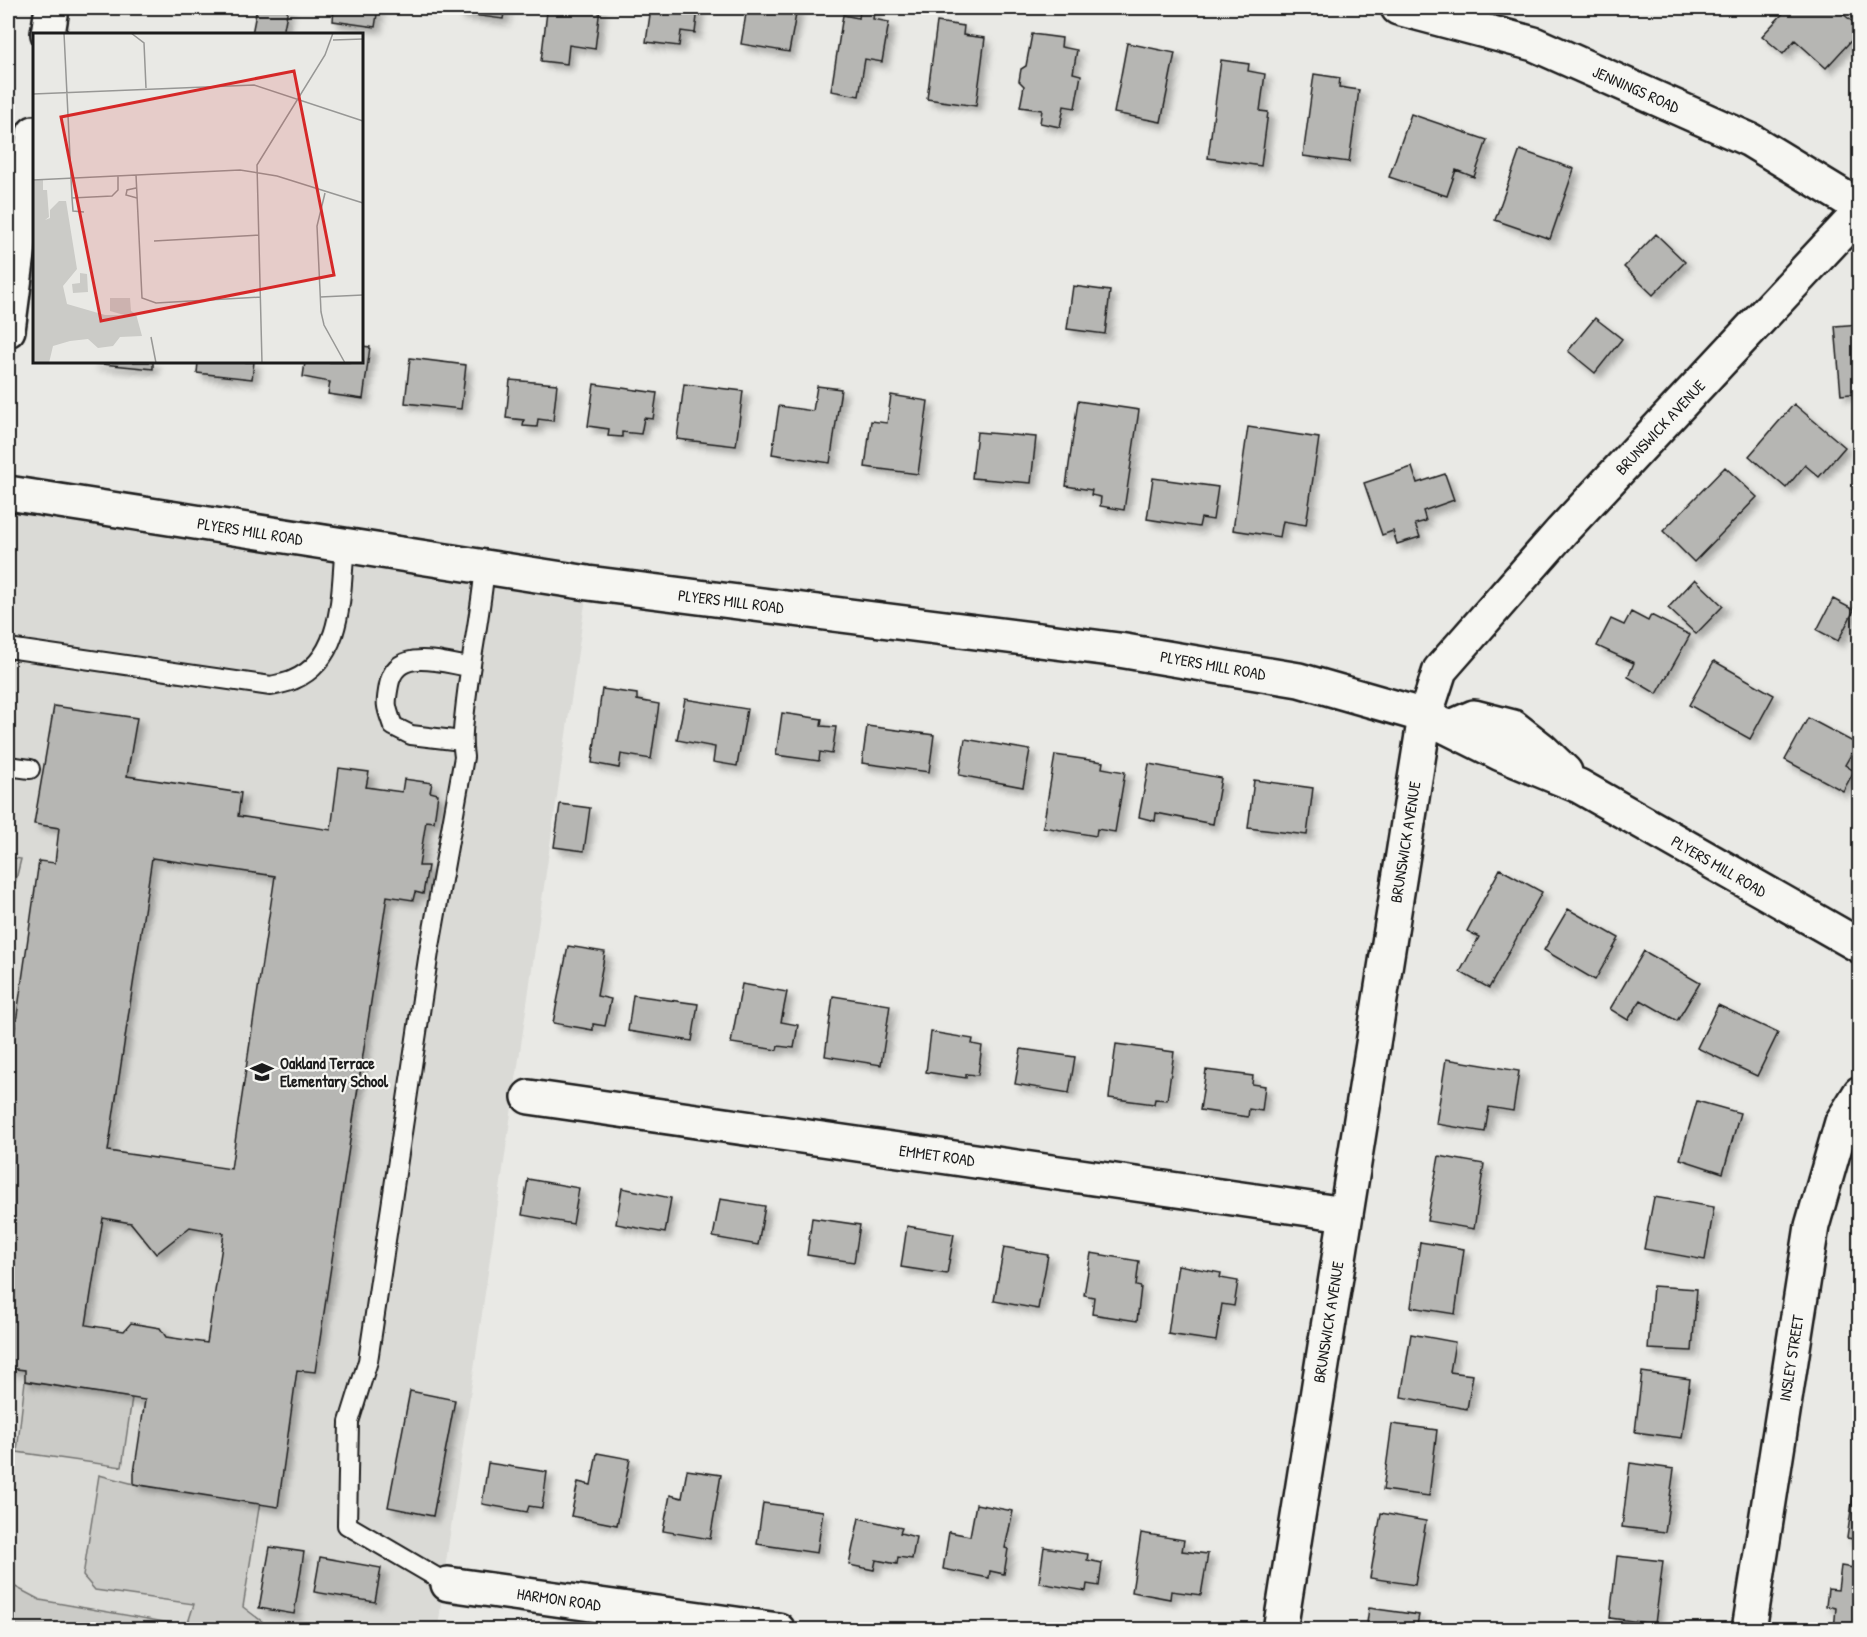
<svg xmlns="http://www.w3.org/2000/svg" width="1867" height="1637" viewBox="0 0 1867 1637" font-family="'Patrick Hand',sans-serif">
	<defs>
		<filter id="shadow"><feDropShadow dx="5.5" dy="5.5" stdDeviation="3" flood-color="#0004"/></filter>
	</defs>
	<rect width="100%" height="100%" fill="#e9e9e5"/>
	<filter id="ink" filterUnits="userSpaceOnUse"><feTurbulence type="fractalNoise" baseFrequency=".0167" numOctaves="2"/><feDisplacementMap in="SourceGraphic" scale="12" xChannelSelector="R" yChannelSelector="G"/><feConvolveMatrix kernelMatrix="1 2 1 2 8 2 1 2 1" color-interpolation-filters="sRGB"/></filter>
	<g filter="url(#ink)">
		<!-- built -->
		<path fill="#dadad6" d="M8,493L588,583L446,1562L438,1629H8Z"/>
		<!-- green -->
		<path fill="#cbcbc7" stroke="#747472" stroke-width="1.5" d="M8,857L21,859L8,912Z
			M25,1381L132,1398L122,1467L17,1452Z
			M99,1475L134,1484L260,1502L243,1607L272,1629H8V1583L40,1600L187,1626L194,1604L95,1590L83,1576Z"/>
		<!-- building -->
		<path fill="#b6b6b3" stroke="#1c1c1c" stroke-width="1.5" fill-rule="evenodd" filter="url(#shadow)" d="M257,8H288L283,34H252Z
			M334,8H378L375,27L333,21Z
			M459,8H505L503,19L458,13Z
			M554,8H600L595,49L569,45L567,64L541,61L547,12H554Z
			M651,8H698L695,33L681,31L679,46L646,42Z
			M747,8L797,9L789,52L741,44Z
			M1788,8H1836L1860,28V31L1826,68L1795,40L1783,54L1762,36Z
			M860,10L874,12L873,19L889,22L882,62L865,59L859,96L831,91L843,15L859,18Z
			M937,22L964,26L963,35L985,38L976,106L927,99Z
			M1032,34L1062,38L1061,47L1077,50L1073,73L1081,75L1075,108L1064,106L1060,127L1040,123L1042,110L1020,107L1024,86L1019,81L1021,69L1026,66Z
			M1127,43L1175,53L1161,122L1114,113Z
			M1221,60L1249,64L1248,71L1265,74L1260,111L1268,112L1261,166L1208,158Z
			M1314,74L1340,78L1339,87L1359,90L1349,162L1303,156Z
			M1411,114L1487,140L1474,177L1456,170L1447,196L1389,177Z
			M1520,150L1574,169L1550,239L1495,220Z
			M1656,234L1685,262L1653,295L1624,267Z
			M1073,286L1110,291L1105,334L1067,329Z
			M1595,318L1622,339L1595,373L1568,351Z
			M1860,324V393L1841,395L1835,326Z
			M362,346L370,347L363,399L328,394L330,382L303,377L305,362H362Z
			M410,358L466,365L461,409L405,403Z
			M92,362H153V369L92,363Z
			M198,362H254L252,379L197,373Z
			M510,380L557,384L553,421L538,419L537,427L523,426L524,420L506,418Z
			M594,384L657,393L653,419L644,418L641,434L622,432V437L608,436L609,429L588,426Z
			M684,384L743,391L736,446L677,439Z
			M817,386L841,389L830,463L772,454L779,406L813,411Z
			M891,395L928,401L918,474L865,467L871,421L887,423Z
			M1078,401L1139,410L1124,510L1100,506L1101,497L1091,495L1092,490L1066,486Z
			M1794,404L1845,447L1819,477L1805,465L1786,488L1749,456Z
			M1248,427L1319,438L1306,525L1283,521L1280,537L1233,530Z
			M977,432L1036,437L1031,483L972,478Z
			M1412,467L1417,483L1445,474L1454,500L1423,511L1426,521L1415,524L1420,537L1397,544L1393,531L1382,535L1364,483Z
			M1725,467L1757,497L1694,562L1663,531Z
			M1153,478L1218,487L1213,520L1201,518L1199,527L1147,519Z
			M1695,579L1723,606L1696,634L1668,608Z
			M1833,599L1854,610L1838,641L1817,630Z
			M1631,612L1648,621L1651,615L1690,635L1657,694L1628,677L1634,663L1597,646L1611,619L1624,625Z
			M1714,661L1774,695L1750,739L1689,705Z
			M602,689L637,694V700L659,704L651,759L621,754L619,768L592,763Z
			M685,699L747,709L737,766L713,762L715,747L677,740Z
			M54,706L137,718L127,776L241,793L238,816L331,830L339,768L369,772L366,787L402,792L404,779L432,783L430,792L438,794L434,822L426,821L419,866H428L423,894L415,892L413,900L387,896L315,1372L297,1370L278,1507L134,1484V1473L145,1400L25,1381V1370L8,1368V1078L39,861L55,863L59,828L34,824ZM152,858L275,876L231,1169L108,1151ZM103,1218L131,1223L156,1254L190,1227L224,1233L207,1343L166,1337L160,1328L131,1323L124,1331L86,1325Z
			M782,713L822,719L821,726L836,727L832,754L820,752L819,761L776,755Z
			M1808,718L1857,744L1845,765L1854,771L1843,791L1785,760Z
			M867,726L934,735L929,772L862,763Z
			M965,739L1030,750L1023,787L959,775Z
			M1055,755L1103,762L1102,768L1125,772L1115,832L1097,829L1096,836L1043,827Z
			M1149,764L1221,778L1213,824L1156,813L1155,821L1139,817Z
			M1254,780L1313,788L1307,835L1248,828Z
			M560,804L590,808L584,851L554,847Z
			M1500,869L1542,892L1489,988L1460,972L1479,937L1467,931Z
			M1568,909L1619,938L1595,980L1544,950Z
			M568,946L605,952L597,996L611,999L605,1026L593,1024V1030L553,1023Z
			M1644,951L1700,983L1677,1021L1641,1000L1628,1020L1610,1009Z
			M742,984L787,992L781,1022L798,1025L794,1048L778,1046L777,1050L731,1043Z
			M633,995L698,1004L692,1041L628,1031Z
			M833,996L890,1005L881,1065L825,1056Z
			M1718,1005L1778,1033L1757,1076L1697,1048Z
			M931,1032L973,1039L972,1044L982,1046L978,1075L966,1074V1078L926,1072Z
			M1116,1044L1174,1052L1167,1100L1155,1099L1154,1104L1109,1098Z
			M1021,1049L1075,1057L1069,1093L1015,1084Z
			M1446,1059L1519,1071L1513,1111L1489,1107L1485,1132L1436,1124Z
			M1206,1070L1253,1076L1252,1084L1265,1086L1262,1111L1249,1109L1248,1117L1200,1110Z
			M1697,1101L1740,1113L1723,1173L1680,1159Z
			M1439,1156L1484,1164L1474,1229L1427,1221Z
			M528,1179L579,1188L573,1224L522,1215Z
			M622,1188L671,1198L665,1233L616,1224Z
			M1654,1197L1714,1207L1705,1260L1644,1249Z
			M720,1199L765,1206L758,1245L713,1237Z
			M812,1218L860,1225L854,1262L807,1255Z
			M907,1226L954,1234L947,1274L901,1267Z
			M1420,1242L1464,1249L1455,1314L1411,1307Z
			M1004,1247L1048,1255L1038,1309L994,1301Z
			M1091,1253L1139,1261L1136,1286L1141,1287L1137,1321L1092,1314L1094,1297L1084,1295Z
			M1178,1265L1221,1273L1220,1278L1238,1281L1234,1306L1222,1304L1216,1341L1168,1334Z
			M1653,1286L1697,1289L1692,1351L1648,1349Z
			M1411,1334L1455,1342L1450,1372L1473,1375L1467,1409L1401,1397Z
			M1642,1372L1690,1379L1682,1438L1635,1432Z
			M410,1391L455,1400L433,1516L388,1507Z
			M1392,1424L1437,1430L1429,1496L1383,1490Z
			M597,1453L630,1459L617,1525L571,1516L578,1482L591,1485Z
			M488,1463L547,1472L542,1508L529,1506L527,1512L482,1504Z
			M1630,1463L1674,1469L1665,1532L1622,1527Z
			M687,1470L721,1475L710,1539L663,1531L670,1495L682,1498Z
			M1856,1475L1860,1476V1540L1847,1538Z
			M763,1503L823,1511L817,1553L757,1544Z
			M976,1504L1013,1511L1005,1548L1008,1549L1004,1574L990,1571L989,1578L943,1569L949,1532L970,1536Z
			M1381,1513L1426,1521L1415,1585L1370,1578Z
			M859,1518L902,1528L900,1533L916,1537L912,1559L898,1557L897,1564L876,1560L874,1570L849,1565Z
			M1141,1533L1184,1540L1182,1551L1208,1554L1201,1595L1171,1591L1170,1599L1132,1592Z
			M270,1547L304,1552L294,1614L259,1608Z
			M1044,1547L1088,1554L1087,1560L1102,1563L1099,1586L1087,1584L1086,1591L1039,1583Z
			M1617,1556L1663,1561L1655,1624L1610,1618Z
			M320,1557L381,1568L375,1602L314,1592Z
			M1841,1566L1860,1569V1630L1834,1629L1836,1608L1826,1606L1828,1589L1838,1590Z
			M1369,1608L1419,1615L1416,1630H1366Z"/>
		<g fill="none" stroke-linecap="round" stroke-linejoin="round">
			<!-- service casing -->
			<g stroke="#1c1c1c" stroke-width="22">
				<path id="service" d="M8,648L271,686C278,684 287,683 293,680C345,658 340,592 345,545
					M462,741L411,735L393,726C386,706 385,706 389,685C396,646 442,663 470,667
					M8,766L30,769
					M448,1584L347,1525L349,1422L368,1361L429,952L464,757C461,738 464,721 466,701C471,656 481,612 485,566"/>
			</g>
			<!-- minor casing -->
			<g stroke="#1c1c1c" stroke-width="38">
				<path id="minor" d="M1398,8L1534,44L1750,140L1860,207
					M48,34L52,8
					M8,330L34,133
					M1425,716L1440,670L1561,532L1860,212
					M529,1097L1345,1214
					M448,1584L778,1630
					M1749,1630L1812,1226L1842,1122L1860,1093"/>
			</g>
			<!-- tertiary casing -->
			<g stroke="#1c1c1c" stroke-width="38">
				<path id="tertiary" d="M8,493L588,583L1119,650L1299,680L1425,716L1501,754L1579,786L1860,946
					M1449,728L1474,717L1513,727L1541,749L1565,772
					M1280,1630L1425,716"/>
			</g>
			<!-- service -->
			<use href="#service" stroke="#f6f6f2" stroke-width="18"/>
			<!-- minor -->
			<use href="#minor" stroke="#f6f6f2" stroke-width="33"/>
			<!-- tertiary -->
			<use href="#tertiary" stroke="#f6f6f2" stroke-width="33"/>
		</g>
	</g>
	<!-- icons -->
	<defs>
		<g id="school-bare" transform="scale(1.8)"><path d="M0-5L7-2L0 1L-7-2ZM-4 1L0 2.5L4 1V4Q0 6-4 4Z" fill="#1c1c1c" stroke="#f6f6f2" stroke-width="2.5" paint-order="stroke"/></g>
	</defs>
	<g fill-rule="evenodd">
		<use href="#school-bare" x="262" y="1072"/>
	</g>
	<g text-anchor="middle" stroke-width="4.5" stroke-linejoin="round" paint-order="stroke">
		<!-- street labels -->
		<g font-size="16" fill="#1c1c1c" stroke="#f6f6f2">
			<text transform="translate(1636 89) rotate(24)" y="6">JENNINGS ROAD</text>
			<text transform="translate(1660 427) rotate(-47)" y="6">BRUNSWICK AVENUE</text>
			<text transform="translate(250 531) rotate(9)" y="6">PLYERS MILL ROAD</text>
			<text transform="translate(731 601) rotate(7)" y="6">PLYERS MILL ROAD</text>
			<text transform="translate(1213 665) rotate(10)" y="6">PLYERS MILL ROAD</text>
			<text transform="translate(1405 842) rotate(-81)" y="6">BRUNSWICK AVENUE</text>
			<text transform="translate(1719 866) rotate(30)" y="6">PLYERS MILL ROAD</text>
			<text transform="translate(937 1155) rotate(8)" y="6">EMMET ROAD</text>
			<text transform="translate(1328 1322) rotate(-81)" y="6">BRUNSWICK AVENUE</text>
			<text transform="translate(1791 1358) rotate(-81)" y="6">INSLEY STREET</text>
			<text transform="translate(559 1599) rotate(8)" y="6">HARMON ROAD</text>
		</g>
		<!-- poi labels -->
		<g font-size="16" font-weight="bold" fill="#1c1c1c" stroke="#f6f6f2" text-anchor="start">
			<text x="280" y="1069">Oakland Terrace<tspan x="280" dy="18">Elementary School</tspan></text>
		</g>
	</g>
	<!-- overview -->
	<g transform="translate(33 33)">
		<rect width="330" height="330" fill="#e9e9e5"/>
		<path d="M0,147H10V157H14L16,184L12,187L17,185V177L26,168H33L44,236L30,253L34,271L72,282H91L77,278V265H97L98,278L103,281L109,303L87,304L80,313L65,315L55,306L37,308L20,313L16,330H0ZM47,240L54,241L55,259L40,260L39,251L47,250Z" fill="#cbcbc7"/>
		<path fill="none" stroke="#979795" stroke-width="1.5" d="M31,0L39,165L79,163L85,157V143M98,0L111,10L113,55M300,7L330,6M0,61L221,52L330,88M103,142L109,265L123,270L228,264M0,147L207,137L244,143L330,170M103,155L94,157L93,162L104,165M292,160L284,193L288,279L291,292L312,330M39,165L40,178L51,179M121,208L226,202M287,264L330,262M118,304L123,330M229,330L224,132L292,22L300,0"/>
		<path fill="#d62828" fill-opacity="0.15" stroke="#d62828" stroke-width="3" d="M261,38L301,242L68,288L28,84Z"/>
		<rect width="330" height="330" fill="none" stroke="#1c1c1c" stroke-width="3"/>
	</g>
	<!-- margin -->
	<rect width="1867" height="1637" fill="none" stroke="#f6f6f2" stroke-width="30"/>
	<rect x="15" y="15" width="1837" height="1607" fill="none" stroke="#1c1c1c" stroke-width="2" filter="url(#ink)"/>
</svg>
